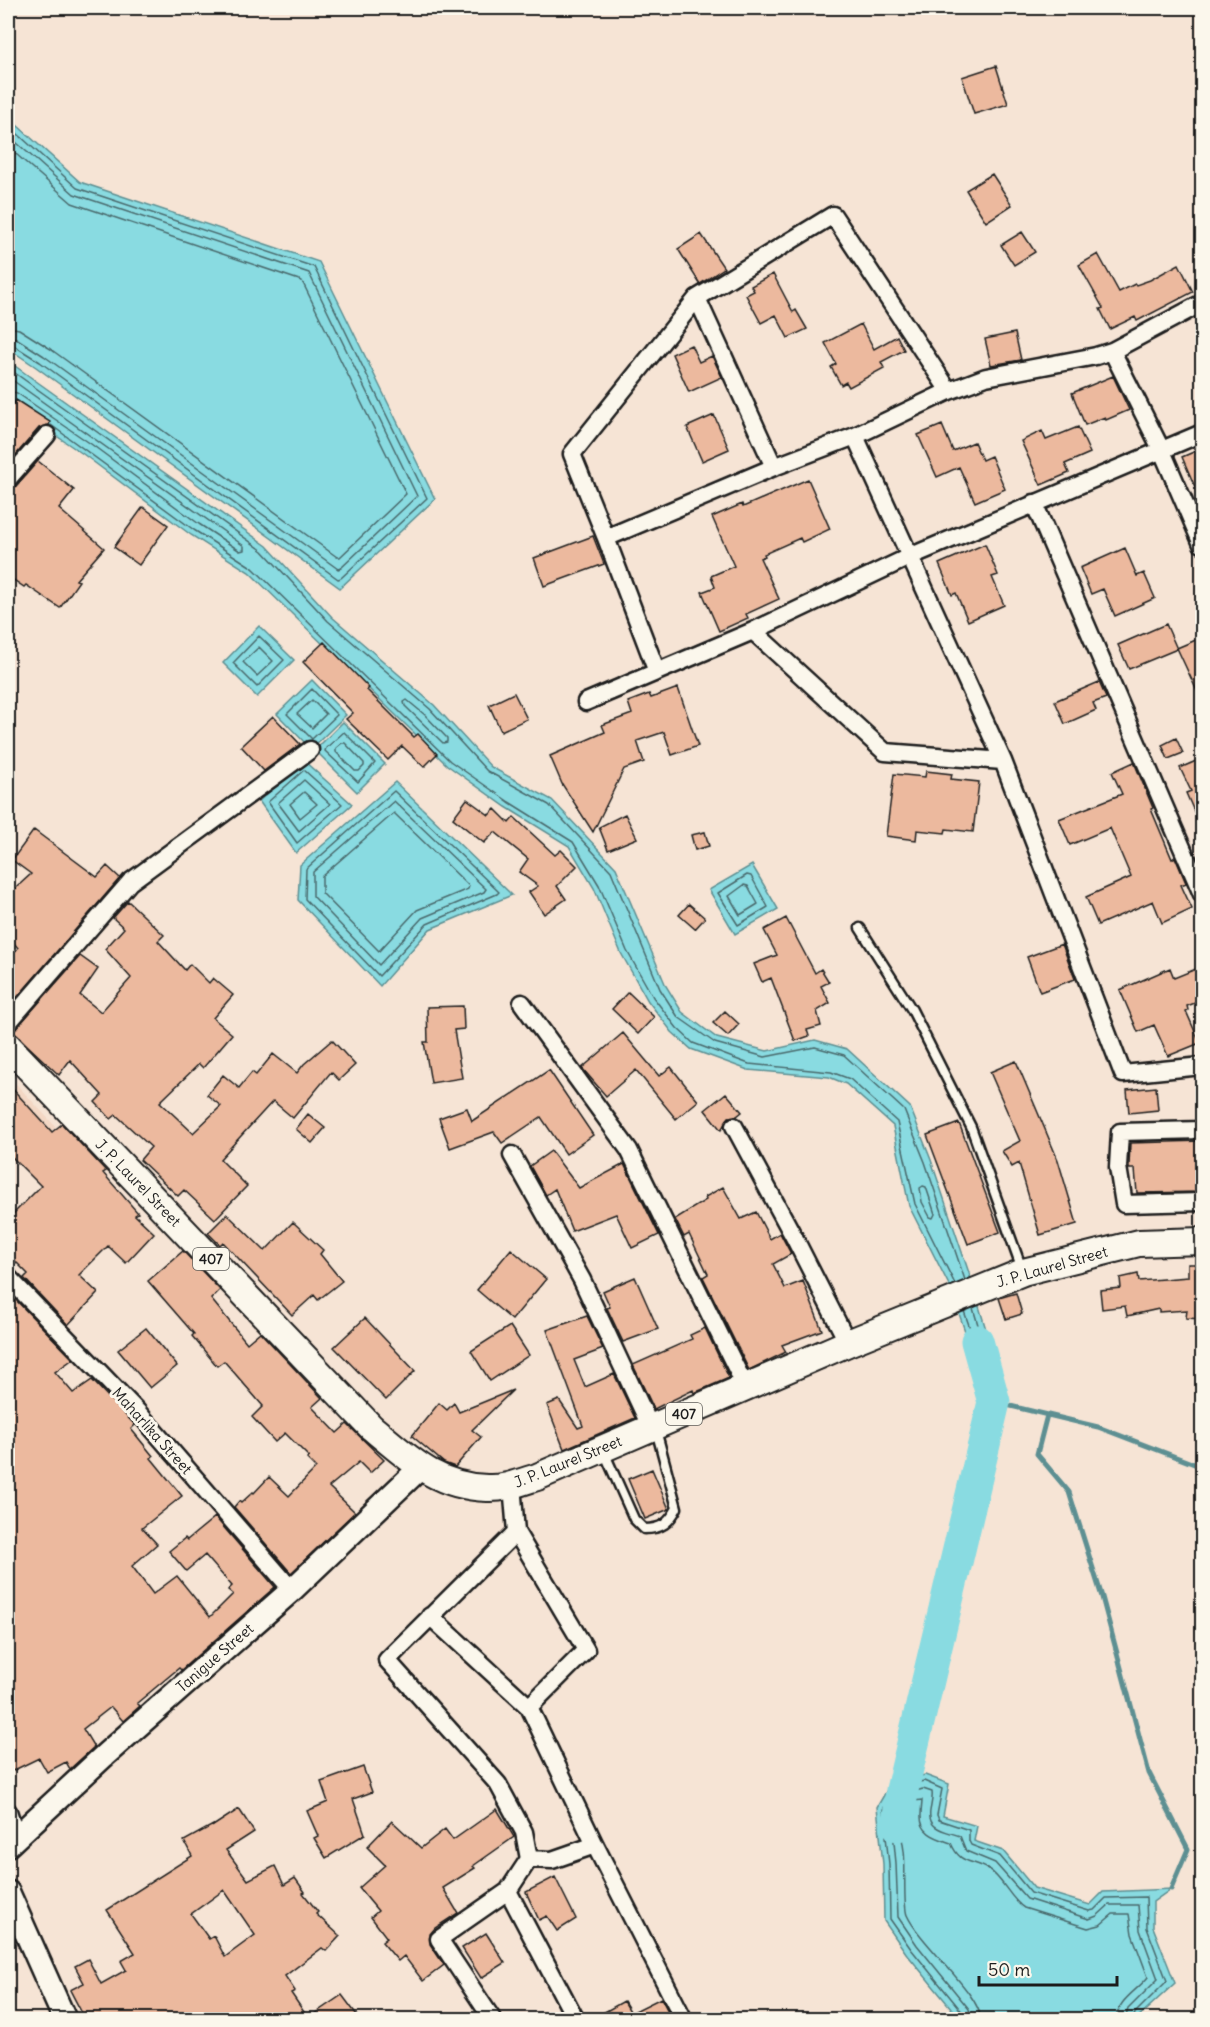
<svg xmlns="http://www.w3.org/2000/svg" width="1210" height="2027" viewBox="0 0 1210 2027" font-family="Delius,sans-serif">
	<rect width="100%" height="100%" fill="#f6e4d5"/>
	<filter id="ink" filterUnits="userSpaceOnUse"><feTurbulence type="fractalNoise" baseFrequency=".0167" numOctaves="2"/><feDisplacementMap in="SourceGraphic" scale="12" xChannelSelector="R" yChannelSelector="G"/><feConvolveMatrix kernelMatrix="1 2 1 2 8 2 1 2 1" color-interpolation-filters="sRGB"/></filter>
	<g filter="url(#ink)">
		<!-- built -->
		<path fill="#f3d7c4" d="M8,1075L56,1127L8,1164Z"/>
		<!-- water -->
		<path fill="#89dbe1" stroke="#5d8f92" stroke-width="1.5" d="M8,117L80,182L319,262L435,499L340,588L36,367L8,348Z
			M8,361L267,546L332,617L434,705L491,767L552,800L616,868L666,986L682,1012L717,1038L767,1051L815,1040L847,1049L910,1107L931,1160L969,1273L997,1366L985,1390L950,1287L909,1206L893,1126L846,1084L829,1077L748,1070L691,1049L672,1032L648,1001L621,953L594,888L569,846L506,807L447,765L249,572L191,535L83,454L8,403Z
			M259,626L294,660L257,697L223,663Z
			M312,680L346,715L311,749L277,714Z
			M343,722L385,764L357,792L315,750Z
			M304,761L352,804L296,853L259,801Z
			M395,782L512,895L430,929L380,986L298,900L300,865Z
			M752,865L778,909L735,934L709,890Z
			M925,1775L949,1784L943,1816L977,1826L974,1841L1003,1851L1034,1888L1090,1905L1103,1892L1171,1889L1153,1902V1927L1175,1983L1136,2019H960L906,1953L884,1921L883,1864L877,1807L891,1783Z"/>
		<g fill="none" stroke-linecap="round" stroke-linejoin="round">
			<!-- shore -->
			<path stroke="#48686b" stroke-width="1.5" d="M8,125L77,188L314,267L427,498L341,578L338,579L40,362L13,345L8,344
				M8,135L74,194L309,273L417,496L341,568L338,569L44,356L16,338L8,336
				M8,147L72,203L302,281L406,494L340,557H337L49,348L19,329L8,327
				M8,368L263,551L328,621L430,709L487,771L549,805L611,871L660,989L678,1017L715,1043L765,1057L815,1047L844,1055L904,1110L925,1162L965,1280
				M8,377L244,546V550L240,551L199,524L91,444L17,393L8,391
				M51,425L194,530L253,568L450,761L509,802L573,842L599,885L627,951L653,997L677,1028L693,1043L749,1064L831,1072L850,1079L897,1122L915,1204L955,1284
				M259,636L284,660L257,687L233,663Z
				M259,647L273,661L257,676L243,662Z
				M312,689L337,715L312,739L287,714Z
				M312,700L326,714L312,728L297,714Z
				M407,700L425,715L447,738V742L443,743L405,706L404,702Z
				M344,732L375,763L358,782L325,751L326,748Z
				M342,743H345L364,763V766L359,771H355L336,752V748Z
				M304,770L342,804L297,843L268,802Z
				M304,780L330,804L299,831L278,803Z
				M394,791L499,892L497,894L427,924L379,976L305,899L306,869Z
				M304,792L317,804L300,818L290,804Z
				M394,801L486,889L484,892L422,918L379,965L313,896V872Z
				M394,813L469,886L468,889L417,910L379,951L322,893V876Z
				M747,875L751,876L768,907L738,925L718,893Z
				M744,885L748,886L758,904L740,915L729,896Z
				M923,1186L926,1187L935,1214L933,1218L930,1217L922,1202L920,1188Z
				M964,1311L984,1368L987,1370L990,1365L973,1308
				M965,2020L963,2013L911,1949L890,1919L889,1864L883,1809L895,1788L924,1781L942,1789L937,1815L939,1820L969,1830V1841L971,1845L1000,1856L1031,1893L1089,1911L1094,1910L1106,1898L1146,1897L1147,1928L1167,1981L1135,2013L1133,2020
				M972,2020L969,2009L917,1945L898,1917L896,1863L891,1811L901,1795L923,1789L932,1792C933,1799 931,1805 930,1811C927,1830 947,1831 960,1836L966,1851L995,1863L1027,1899L1089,1919L1097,1916L1109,1905H1138L1140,1930L1158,1979L1128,2009L1125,2020
				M981,2020C980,1993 920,1944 907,1915C903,1906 906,1865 904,1851C902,1835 896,1815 906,1802L922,1800C922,1805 921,1809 921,1815C920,1834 937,1838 951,1843C960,1865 971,1859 988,1869C1002,1877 1010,1899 1024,1908L1088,1928L1100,1925L1113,1914H1129L1132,1934L1148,1977C1137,1991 1117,2000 1116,2020"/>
			<!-- stream -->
			<path stroke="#5d8f92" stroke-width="5" d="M994,1402L1098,1427L1202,1467
				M1047,1415L1037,1454L1069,1492L1102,1597L1149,1773L1188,1849L1171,1889"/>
			<!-- river -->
			<path stroke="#89dbe1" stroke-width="33" d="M898,1825L902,1790L994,1402L977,1341"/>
		</g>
		<!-- building -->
		<path fill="#ecb99e" stroke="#1c1c1c" stroke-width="1.5" fill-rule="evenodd" d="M996,66L1008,104L974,114L962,77Z
			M992,174L1012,205L986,222L966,190Z
			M1022,232L1035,252L1014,265L1001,245Z
			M701,234L724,268L700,284L678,249Z
			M1098,254L1119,292L1135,284L1136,285L1150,280L1179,264L1193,292L1137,321L1135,317L1110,329L1100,309L1103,308L1079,265Z
			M773,274L793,312L796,310L807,329L788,338L776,315L761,323L746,295L754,291L751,286Z
			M861,324L874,349L897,336L904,350L881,362L884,368L849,387L846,382L841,385L831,367L836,364L825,343Z
			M1015,333L1021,360L991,365L985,339Z
			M691,345L699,362L712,356L722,377L689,392L672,354Z
			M1113,376L1129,410L1106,420L1105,417L1085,425L1072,393Z
			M16,400L50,422L49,425L39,428L8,464V412Z
			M714,415L729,449L702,461L687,427Z
			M942,425L953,451L974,442L982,460L991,456L1005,489L975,502L959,467L937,477L918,435Z
			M1078,427L1090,453L1065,464L1069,473L1041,485L1021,441L1042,431L1046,440Z
			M1203,448V505L1182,457Z
			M38,461L74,490L59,509L104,548L76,580L79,581L60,608L26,585L24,587L8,576V489L16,486Z
			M808,479L830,529L802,542L800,538L764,554L765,556L760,558L779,599L746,614L748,618L719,631L702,592L715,587L711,576L734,566L712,517L742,504L743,507Z
			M143,507L168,525L139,565L114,547Z
			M593,536L604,564L544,586L534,558Z
			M985,544L998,575L992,577L1004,605L968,621L956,593L952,595L939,564Z
			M1125,548L1137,576L1144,573L1155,598L1115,616L1103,589L1091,594L1080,568Z
			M1166,624L1177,649L1129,669L1118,645Z
			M1203,637V704L1177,648Z
			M324,642L369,688L367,690L414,737L418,734L437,754L424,767L402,746L388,760L346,719L353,713L303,662Z
			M1099,682L1106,698L1093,703L1096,710L1065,724L1055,701Z
			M678,688L698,746L672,755L664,732L637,741L644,762L624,769L593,832L562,784L550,756L605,732L602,725L632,714L628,702L649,694L651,698Z
			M514,693L527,719L501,731L489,705Z
			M273,716L300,744L264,771L241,746Z
			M1176,738L1183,753L1168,759L1162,745Z
			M1203,758V832L1186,793L1191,791L1180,768Z
			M1134,762L1153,808L1151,809L1172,859L1175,857L1186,883L1181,885L1192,909L1162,923L1153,901L1098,925L1086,897L1131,877L1110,828L1070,845L1059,819L1122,794L1112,772Z
			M926,771L952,774L951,779L979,782L973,832L946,829L945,833L917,830L916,840L886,836L894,774L925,777Z
			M467,799L489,815L495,809L509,823L514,817L555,855L561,850L577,866L557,886L566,899L544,914L529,892L538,886L519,872L528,859L495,832L484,843L453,818Z
			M625,814L637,838L608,850L599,827Z
			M34,830L97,877L107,866L120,878L8,1008V960L18,948L8,936V895L31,874L12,860Z
			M705,832L709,846L695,850L691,835Z
			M128,901L164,935L158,941L185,970L190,964L209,983L213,978L233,995L213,1018L232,1034L203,1068L199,1064L160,1102L193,1133L221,1106L207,1095L223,1075L239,1088L252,1072L256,1075L273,1054L297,1073L304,1064L332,1040L355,1065L339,1080L331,1072L293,1118L273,1101L220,1159L247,1186L215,1219L184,1190L178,1196L140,1160L151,1147L116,1115L111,1119L95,1102L102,1095L70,1060L59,1075L13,1032L80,956L98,969L80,995L101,1012L131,978L105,949L124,928L113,918Z
			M689,904L705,918L695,929L679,915Z
			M786,918L815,973L821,969L829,982L821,986L830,1003L817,1011L821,1026L807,1030L809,1036L795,1041L771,978L762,982L754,964L777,955L764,930Z
			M1062,944L1075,979L1040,992L1027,957Z
			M1203,966V1000L1187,1006L1188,1010L1186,1011L1200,1043L1168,1056L1154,1025L1138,1032L1120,990L1170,968L1174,978Z
			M628,992L654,1017L638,1034L612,1009Z
			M463,1006L464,1029L454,1030L462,1078L431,1083L424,1042H428L427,1007Z
			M725,1011L739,1024L728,1036L713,1023Z
			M623,1033L659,1076L671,1067L698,1101L676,1119L636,1070L606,1096L582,1068Z
			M1016,1061L1058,1160L1077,1224L1040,1235L1019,1163L1012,1167L1002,1151L1020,1141L990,1072Z
			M549,1070L593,1135L566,1154L541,1117L502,1143L494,1132L450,1148L439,1118L467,1108L472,1121Z
			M8,1084L52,1132L62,1124L106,1171L103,1173L138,1213L135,1215L154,1233L126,1263L108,1246L79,1275L98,1293L68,1325L24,1278L28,1274L8,1254V1219L41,1186L8,1153Z
			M1156,1087L1158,1110L1129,1113L1127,1090Z
			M726,1093L742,1112L737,1116L729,1117L721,1130L705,1110Z
			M308,1114L325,1128L312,1143L296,1129Z
			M959,1123L1000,1232L968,1244L927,1135Z
			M1203,1141V1192L1137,1193L1135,1169H1129V1166L1130,1143Z
			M551,1151L579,1188L624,1164L659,1235L632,1248L616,1214L572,1231L555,1189L546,1195L530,1166Z
			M723,1187L741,1219L756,1212L770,1239L780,1233L791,1254L773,1264L785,1288L803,1281L822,1330L782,1345L786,1352L749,1370L703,1277L708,1274L689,1234L684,1237L675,1219L706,1200L705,1197Z
			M227,1214L265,1251L293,1222L323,1250L320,1254L342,1281L318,1300L314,1295L292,1315L223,1242L220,1245L208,1233Z
			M511,1249L546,1279L512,1320L477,1290Z
			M183,1251L220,1290L211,1299L247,1343L260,1332L322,1398L312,1407L337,1433L347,1424L384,1460L370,1473L359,1462L329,1487L355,1512L291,1573L234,1507L239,1501L241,1503L253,1492L254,1493L269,1477L289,1496L316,1468L307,1459L309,1457L285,1433L275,1442L252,1417L263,1406L224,1361L217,1366L192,1336L194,1334L148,1281Z
			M1188,1264H1203V1319L1186,1318L1187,1310L1159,1312V1309L1127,1316L1125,1306L1102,1309L1100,1290L1121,1288L1120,1278L1138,1274L1139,1281L1188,1277Z
			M635,1277L658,1329L623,1342L607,1308L610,1307L603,1291Z
			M9,1293L73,1359L55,1372L73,1393L92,1380L135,1425L131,1429L153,1456L151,1458L182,1496L142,1528L157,1544L132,1566L153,1594L177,1576L210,1617L233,1594L228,1590L232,1586L205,1555L186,1571L169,1551L185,1538L187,1540L215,1517L275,1587L181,1670L179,1668L137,1703L140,1706L123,1721L111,1707L83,1729L94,1747L70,1769L66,1762L47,1772L39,1758L8,1773Z
			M1016,1293L1022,1314L1006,1319L999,1298Z
			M587,1316L603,1349L574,1360L585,1387L614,1374L635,1418L564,1449L547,1405L559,1400L578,1428L583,1426L547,1330Z
			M365,1318L415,1371L386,1400L334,1347Z
			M510,1326L529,1355L490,1381L471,1351Z
			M146,1328L177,1366L150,1388L118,1350Z
			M705,1328L729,1378L694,1393L693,1390L654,1409L633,1365L692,1339L690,1335Z
			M513,1390L472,1430L481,1437L455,1467L444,1463L412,1436L439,1403L447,1410L454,1403L459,1412Z
			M652,1469L669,1509L645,1519L628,1479Z
			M363,1767L372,1792L353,1799L365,1834L326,1858L314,1838L318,1836L307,1811L328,1802L321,1782Z
			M239,1809L254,1832L226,1850L248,1880L275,1866L284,1885L295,1878L305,1892L303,1893L318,1912L316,1914L340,1936L326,1951L322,1948L285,1976L295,1991L291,1993L308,2018L342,1995L360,2019H85L70,1990L84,1983L75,1966L88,1959L101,1984L126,1970L121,1961L135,1953L107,1910L192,1856L184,1841L213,1825V1826ZM224,1890L255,1935L225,1957L214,1936L209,1939L191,1914Z
			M497,1809L514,1837L473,1866L475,1868L443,1888L458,1913L435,1928L430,1934V1944L444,1965L423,1981L404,1956L398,1961L382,1942L387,1938L371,1917L378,1911L359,1888L385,1865L367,1847L392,1821L421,1848L445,1829L453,1840Z
			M555,1877L576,1919L557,1931L547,1916L539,1920L526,1892Z
			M486,1933L505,1963L481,1978L462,1948Z
			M661,1998L672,2019H592L624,2001L631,2013Z"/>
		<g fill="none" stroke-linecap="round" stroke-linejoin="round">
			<!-- lane casing -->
			<g stroke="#1c1c1c" stroke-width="13">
				<path id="lane" d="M860,928L912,1010L971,1127L1022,1269
					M604,1452L634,1519L644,1529C662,1529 669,1523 677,1508L656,1430"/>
			</g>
			<!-- street casing -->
			<g stroke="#1c1c1c" stroke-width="21">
				<path id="street" d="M697,298L774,467
					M1112,351L1162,451L1202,544
					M855,436L1003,761L1123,1074L1202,1066
					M8,479L47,435
					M1034,503L1202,894
					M606,538L774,467L855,436L949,391L986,377L1096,356L1112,351L1202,303
					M753,631L885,752L1003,761
					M657,672L606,538L572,454L697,298L833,215L949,391
					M586,702L753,631L909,557L1202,433
					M522,1003L629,1150L746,1388
					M8,1023L130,882L310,750
					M734,1126L795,1239L848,1343
					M1202,1130L1120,1132L1118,1167L1124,1204L1202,1202
					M512,1155L582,1280L651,1428
					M8,1277L137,1411L292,1590
					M512,1485L516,1532L586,1650L529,1707
					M516,1532L387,1660L498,1784L524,1832L529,1859L508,1891L576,2020
					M430,1616L529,1707L595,1845L684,2020
					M8,1811L16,1836
					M529,1859L552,1860L595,1845
					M493,2020L439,1939L508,1891"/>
			</g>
			<!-- secondary casing -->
			<g stroke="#1c1c1c" stroke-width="27">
				<path id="secondary" d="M8,1845L106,1754L292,1590L420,1468
					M8,1892L65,2020"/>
			</g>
			<!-- primary casing -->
			<g stroke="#1c1c1c" stroke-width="30">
				<path id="primary" d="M8,1046L371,1427C407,1457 436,1487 487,1488C504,1489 521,1482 537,1477L848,1343L1023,1272L1139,1243L1202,1241"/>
			</g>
			<!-- lane -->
			<use href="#lane" stroke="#fbf7ec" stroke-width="8"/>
			<!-- street -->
			<use href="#street" stroke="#fbf7ec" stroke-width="16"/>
			<!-- secondary -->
			<use href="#secondary" stroke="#fbf7ec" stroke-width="22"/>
			<!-- primary -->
			<use href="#primary" stroke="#fbf7ec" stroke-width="26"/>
		</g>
	</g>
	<g text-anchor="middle" stroke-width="6" stroke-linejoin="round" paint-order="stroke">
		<!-- shield labels -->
		<g fill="#fbf7ec" stroke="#5f5e5a" stroke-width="1.5">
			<rect x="193" y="1248" width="36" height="22" rx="4.5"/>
			<rect x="666" y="1403" width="36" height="22" rx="4.5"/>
		</g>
		<g font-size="14" font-weight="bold" fill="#1c1c1c">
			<text x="211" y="1264">407</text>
			<text x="684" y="1419">407</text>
		</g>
		<!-- street labels -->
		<g font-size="15" fill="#1c1c1c" stroke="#fbf7ec">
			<text transform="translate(138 1183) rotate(46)" y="5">J. P. Laurel Street</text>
			<text transform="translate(1052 1267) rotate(-16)" y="5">J. P. Laurel Street</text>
			<text transform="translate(152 1431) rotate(48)" y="5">Maharlika Street</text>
			<text transform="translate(568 1462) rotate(-22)" y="5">J. P. Laurel Street</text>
			<text transform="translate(215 1658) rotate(-41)" y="5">Tanigue Street</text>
		</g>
	</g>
	<!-- margin -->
	<rect width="1210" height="2027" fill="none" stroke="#fbf7ec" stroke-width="30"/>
	<rect x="15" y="15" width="1180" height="1997" fill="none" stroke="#1c1c1c" stroke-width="2" filter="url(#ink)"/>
	<!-- scale -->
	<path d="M979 1976v9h138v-9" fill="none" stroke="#1c1c1c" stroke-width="3"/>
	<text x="988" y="1976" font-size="18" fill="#1c1c1c" stroke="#fbf7ec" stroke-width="4.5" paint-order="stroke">50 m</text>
</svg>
